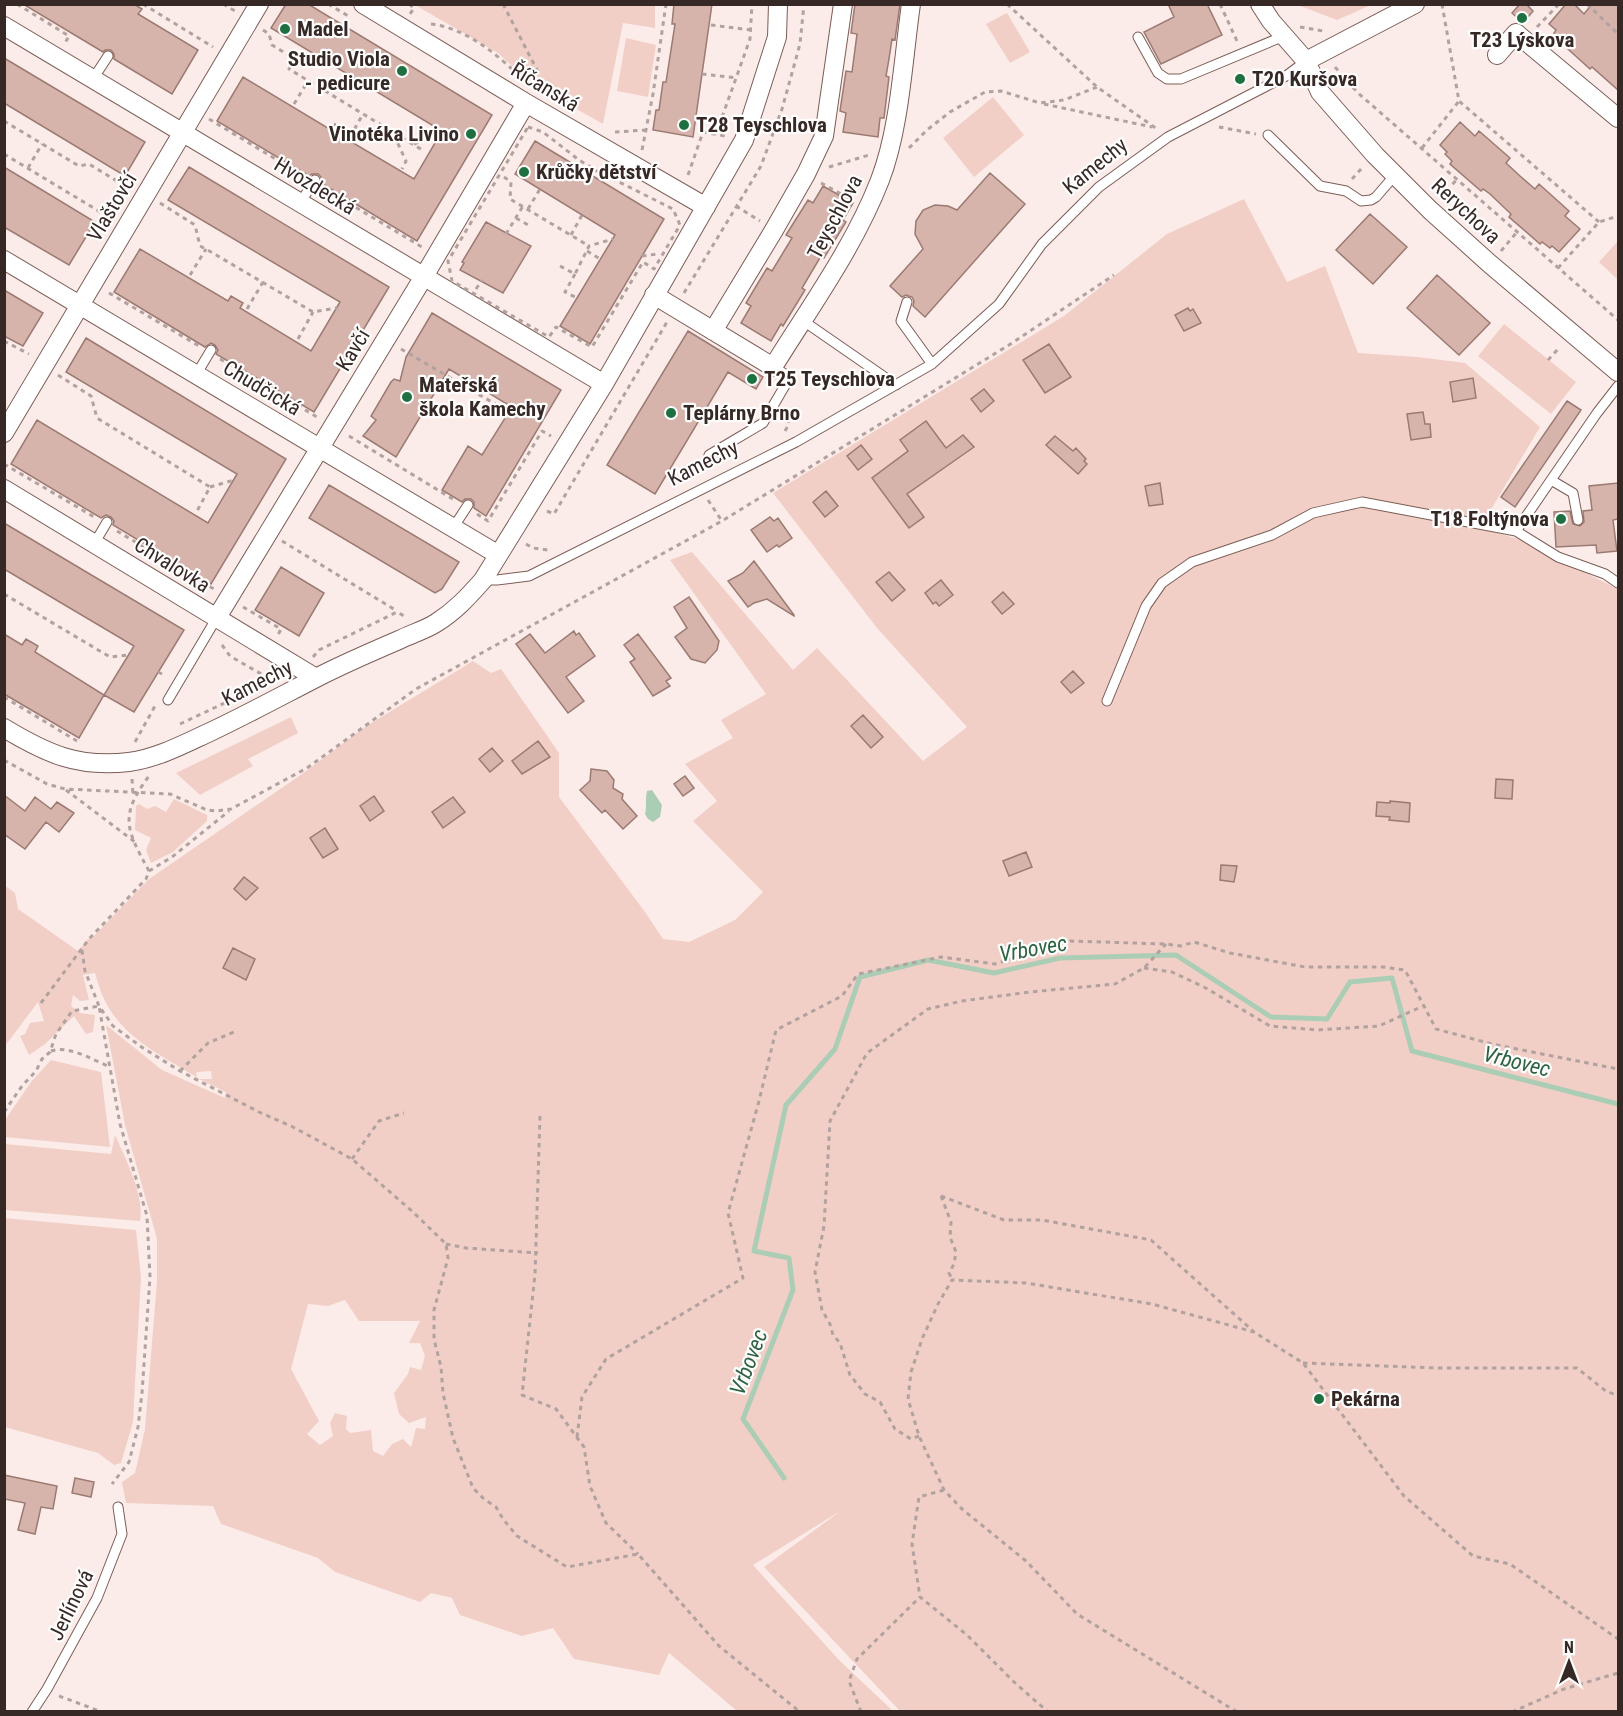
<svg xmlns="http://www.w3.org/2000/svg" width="1623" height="1716" viewBox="0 0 1623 1716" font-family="'Roboto Condensed',sans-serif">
	<rect width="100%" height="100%" fill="#fcece9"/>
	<!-- green -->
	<path fill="#f1cfc6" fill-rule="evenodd" d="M415,5H655V28L623,23L603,124L529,82L498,53Z
		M1298,5H1371L1337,20Z
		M1007,13L1030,52L1010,63L986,24Z
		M626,38L656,45L648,97L617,91Z
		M993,97L1024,135L974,177L943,138Z
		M1244,199L1287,282L1325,266L1358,353L1418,357L1465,363L1540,427L1480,528L1518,539L1618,589V1711H900L764,1567L842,1510L753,1565L839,1660L893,1711H737L669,1653L659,1675L574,1659L553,1628L522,1636L460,1615L452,1598L431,1593L420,1602L335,1572L318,1558L221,1524L213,1506L126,1503L122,1482L135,1473L145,1429L157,1281V1239L125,1125L106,1025L162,1070L225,1098L226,1092L199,1079H212L211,1071L197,1072L196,1074L198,1078C164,1057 126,1040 106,1003C101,994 98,983 95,973L83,975L89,1000L80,1001L73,995L71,1006L80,1013L95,1015L93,1032L86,1034L74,1016L45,1044L29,1055L20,1036L25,1034L30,1023L44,1021L38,1002L5,1046L4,885L15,893L18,909L78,951L88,939H91L149,879L302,774L365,727L473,661L491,673L501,669L559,753V797L645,912L663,939L689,942L735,920L763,892L693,821L717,801L685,764L733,738L721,720L766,694L670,560L692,552L793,670L817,648L923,761L967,727L877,628L773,493L1064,316L1167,234ZM345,1300L359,1321H420L409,1343H420L425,1356L421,1370L410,1367L408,1374L394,1393L399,1414L409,1423L426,1417L425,1429L416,1428L411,1447L403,1439L392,1444L383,1456L373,1451L371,1430L350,1433L346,1429L347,1416L335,1413L330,1423L333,1436L320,1445L307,1434L319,1421L291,1369L308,1304L328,1306Z
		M1618,241V280L1599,262Z
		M1504,324L1576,382L1551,414L1478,356Z
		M291,717L298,733L248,759L253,766L200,795L176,773Z
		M174,799L207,815V821L173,852L151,863L146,850L151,838L135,830L136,806L139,804L147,809L155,806L166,812Z
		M51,1060L101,1072L110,1147L5,1137V1120L31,1082Z
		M115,1135C125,1158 145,1196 140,1221L5,1210V1144L111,1154Z
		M4,1218L136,1230L141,1277L135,1383L133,1422L121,1463L114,1465L98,1453L5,1427Z"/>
	<!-- water -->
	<path fill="#abcdb5" d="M652,790L662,805L660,817L653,822L648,819L645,814C647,806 645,799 647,791Z"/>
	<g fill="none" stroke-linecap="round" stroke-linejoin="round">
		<!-- stream -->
		<path stroke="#abcdb5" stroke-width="5" d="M784,1478L743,1419L793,1290L789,1258L754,1251L786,1105L835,1049L860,977L928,960L994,973L1060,958L1176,955L1271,1017L1327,1019L1350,982L1392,978L1412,1051L1618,1104"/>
	</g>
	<!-- building -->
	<path fill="#d6b3ab" stroke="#9b7a72" stroke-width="1.5" d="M23,4H134L142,9L138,14L198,50L172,94L114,59V54L111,50H105L103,52Z
		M286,4H308L492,115L417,241L321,183V177L318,174H312L309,176L217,121L243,77L331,130L335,124L346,131L343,137L414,179L442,131L271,28Z
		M674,4H712L693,137L653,130L656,110H659L663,82H666L675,24H672Z
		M855,4H900L895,40L892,39L889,59L886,76L889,77L884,118H880L878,137L843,132L846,113L840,111L846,71L852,72L857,34L851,33Z
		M1168,4H1207L1222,35L1161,64L1144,32L1174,17Z
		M1520,4H1526L1533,11L1523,23L1512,13Z
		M1566,4H1574L1584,14L1592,4H1618V90L1592,67L1590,69L1559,41L1561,39L1554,33L1556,30L1549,24Z
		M4,58L145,142L125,176L4,103Z
		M1460,122L1475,136L1479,131L1510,158L1506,163L1520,176L1535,189L1539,184L1569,211L1565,216L1580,229L1559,252L1552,246L1550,248L1542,242L1540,244L1509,217L1511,214L1490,194L1483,189L1481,191L1450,164L1452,161L1445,154L1447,152L1440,145Z
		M535,141L664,219L590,344L560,326L615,235L515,174Z
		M4,167L95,222L69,265L4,227Z
		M189,167L389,287L314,412L216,354L218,350L215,345L211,343L205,347L114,292L140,249L228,301L231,296L243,303L240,308L311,351L340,302L168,200Z
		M990,173L1025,204L925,317L913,306L914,301L912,297L906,295L902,297L890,286L923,249L915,234L916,221L923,210L935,205L948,206L957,210Z
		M823,186L853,203L843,220L846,222L824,258L821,256L802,288L805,290L783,326L781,324L771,341L741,323L751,306L746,303L767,268L772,271L792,238L786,235L808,200L813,203Z
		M1370,214L1407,247L1373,284L1336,250Z
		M486,222L531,246L503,293L460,270L464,263L462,262Z
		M1437,275L1490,323L1459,355L1407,308Z
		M4,290L43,313L23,346L4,336Z
		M1188,308L1190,311L1193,309L1201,323L1184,331L1175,315Z
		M432,313L561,390L486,516L474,508V502L471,499H465L462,502L442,490L468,446L482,455L512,407L449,369L396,457L363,436L376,420L371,416L391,382L394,379L400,381L406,357Z
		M688,331L763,377L756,389L728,372L655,494L607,465Z
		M86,338L286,459L211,584L113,525L114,521L111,517L106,515L101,518L11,464L37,420L208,523L237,474L66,372Z
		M1049,344L1071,377L1045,393L1023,360Z
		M1473,378L1476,398L1453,402L1450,382Z
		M984,389L994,401L981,412L971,399Z
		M1567,401L1581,410L1515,507L1501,497Z
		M1423,412L1425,424H1430L1431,437L1411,440L1407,414Z
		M926,421L946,448L963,435L974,447L907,494L924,517L909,528L872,478L908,451L900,440Z
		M1055,436L1073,451L1076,448L1086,459L1084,461L1087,464L1078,474L1046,445Z
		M861,445L872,459L858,470L847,456Z
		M1160,483L1163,504L1149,506L1145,486Z
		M1618,483V519L1613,520L1617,551L1597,553L1596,545L1556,547L1554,512L1570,511L1573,524L1580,526L1584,522L1583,511L1592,510L1589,486Z
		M329,485L459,562L442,589L435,593L309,518Z
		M826,491L838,506L825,517L813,502Z
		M770,517L774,521L778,518L792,538L779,547L777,545L767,552L751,530Z
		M4,523L184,630L134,712L104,695L134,646L4,569Z
		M754,561L794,615V616L767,599L754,603L748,607L728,581L743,573Z
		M281,567L324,593L299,636L255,610Z
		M889,572L905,590L892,601L876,582Z
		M941,580L953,595L939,606L936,602L933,604L925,593Z
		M1003,592L1014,604L1002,614L992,602Z
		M689,597L719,641L717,650L705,663L691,659L675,637L687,628L674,607Z
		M574,631L576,635L579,633L595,656L566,677L584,701L568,713L516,644L530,634L545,653Z
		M4,634L22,645L26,639L38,646L35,652L104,695L79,738L4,694Z
		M638,634L671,678L666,681L670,686L653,696L630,662L635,659L624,645Z
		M1073,671L1084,683L1071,693L1061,682Z
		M863,715L883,737L871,748L851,726Z
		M538,741L550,757L522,774L512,761Z
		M492,748L503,761L490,772L479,759Z
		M591,769L607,771L614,780L613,788L623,794L622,799L637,816L623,829L605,810L602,813L580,790L590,781Z
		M685,776L694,788L683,796L674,784Z
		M1496,779L1513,780L1512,799L1495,798Z
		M4,795L25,811L35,797L51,809L57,802L74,813L59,832L46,822L25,849L4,834Z
		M374,796L384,811L370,821L360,806Z
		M453,797L465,812L443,828L432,812Z
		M1390,801L1410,803L1409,822L1389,820L1390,817L1376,816L1377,802L1390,803Z
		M325,828L338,849L323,858L310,838Z
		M1026,852L1032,867L1009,876L1003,861Z
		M1221,865L1237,866L1234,882L1220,880Z
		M244,877L258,888L246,900L234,889Z
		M233,948L255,959L246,980L223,968Z
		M4,1475L57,1486L53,1509L41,1507L35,1534L18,1530L25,1503L4,1499Z
		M75,1478L94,1482L91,1497L72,1493Z"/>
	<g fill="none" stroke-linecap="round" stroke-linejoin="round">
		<!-- service casing -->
		<g stroke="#7c5d56" stroke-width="11">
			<path id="service" d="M1138,37L1158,73L1167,79H1181L1284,36
				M93,79L108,56
				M1268,135L1320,186L1346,191L1361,201L1371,200L1376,197L1395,175
				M300,203L315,180
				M907,302L901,321L932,364
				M802,320L896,385
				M196,375L211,350
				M1618,386L1597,413L1516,531L1558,557L1605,574L1618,583
				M709,455L763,423L790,377L773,367
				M1551,480L1573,493L1578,520
				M453,528L468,505
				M94,544L107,522
				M483,580H497L529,576L796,442L932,364L999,304L1042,244L1099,187L1168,137L1286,76L1306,61
				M168,700L216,619
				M1107,701L1146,606L1162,583L1192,562L1272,535L1313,513L1362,502L1516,531
				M32,1712L47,1689L97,1598L122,1534L118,1507"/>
		</g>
		<!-- minor casing -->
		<g stroke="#7c5d56" stroke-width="20">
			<path id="minor" d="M363,4L526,103L706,207
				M1260,4L1271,21L1306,61L1320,92L1375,155L1430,210L1490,264L1618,372
				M4,26L604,384
				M1497,55L1516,33L1618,118
				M1306,61L1415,4
				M4,260L497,554
				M654,295L773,367C810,307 854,247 880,180C900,128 903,60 911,4
				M713,331L774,230L806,174L824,136L843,4
				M4,433L259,4
				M4,489L316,678
				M216,619L423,278L526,103
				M4,728C47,754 78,768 129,762C158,758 184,744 210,732C246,715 281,696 316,678C343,664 371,652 399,640C411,634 425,630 436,623C455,611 468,597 483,580L604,384L744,140L777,37L778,4"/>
		</g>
		<!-- path -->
		<path stroke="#b2a29f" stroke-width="3" stroke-dasharray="4.5 4.5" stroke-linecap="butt" d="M17,4L69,36L65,43
			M143,4L213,47
			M223,4L235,11
			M328,4L350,17
			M409,4L414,8L410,14
			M503,4L538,72L530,84
			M1007,4L1097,87L1157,129
			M1220,4L1237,41
			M1442,4L1459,101L1599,222
			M1587,4L1618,34
			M431,24C465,28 496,53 519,76
			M711,25L751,30
			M1300,27L1323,31
			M1537,27L1559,4
			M263,30L269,34L272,45L295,59L289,69L424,151
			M1335,67L1358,93L1618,320
			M702,74L737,78
			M294,104L308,81
			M1044,104L1152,127
			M209,119L304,176
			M4,121L79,166L89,164L130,189
			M528,127L543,132L579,160L597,171L673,209L680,225L654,269L643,262L592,347L556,327L549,337L452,281L448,261Z
			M1219,127L1256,134
			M615,132L646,130
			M716,134L750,39L752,4
			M394,135L406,161L402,169
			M350,137L363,114
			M414,144L440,134
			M909,148L927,130L950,112L985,92L1001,91L1040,103L1064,100L1097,87
			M1422,148L1459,101
			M642,150L653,94L666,4
			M4,154L112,219
			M829,167L869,155
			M28,168L42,144
			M688,175L703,132L725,136
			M504,177L511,182L510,199L589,246
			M1352,179L1362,168
			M821,183L852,200
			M325,189L422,247
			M1441,198L1457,179
			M160,203L195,225L200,246L206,249L313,312L337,308
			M736,206L760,221
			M528,209L540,189
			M516,218L530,226
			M506,234L523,206
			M571,235L582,215
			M587,251L600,259
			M1501,251L1517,232
			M642,256L658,254
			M560,266L575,274L589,246L613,239
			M1558,268L1599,222L1618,216
			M575,274L565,292L577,298
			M190,275L206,249
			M476,289L482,280
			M109,293L199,346
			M684,293L761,166L782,109L800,44L804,4
			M247,309L263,282
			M298,339L313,312
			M4,341L29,354
			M401,349L509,412
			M220,359L317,417
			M1548,360L1560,347
			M58,375L91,396L97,418L210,487L196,513
			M785,431L788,426L790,406
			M349,436L456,501
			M4,464L96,518
			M210,487L234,480
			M708,500L722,521
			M547,511L554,514L667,322
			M477,514L488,521L542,431L551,436
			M117,531L214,589
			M282,541L397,611
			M526,544L533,548L548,550
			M4,594L110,657L128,655
			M243,607L281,629L278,635
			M222,645L230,656L263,675L273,673
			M313,657L319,650L397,612L406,617
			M158,672L166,676
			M4,697L77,741
			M180,724L231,700
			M135,742L155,706
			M4,760L47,784L65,789L170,794L207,810L216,811L231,809L307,768L416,689L722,521L1009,345L1114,275
			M132,779L133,794
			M66,790L135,842
			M149,871L172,857L229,811
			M82,950L85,971L99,1006L113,1026L143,1048L180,1071L259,1112L293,1127L352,1159L413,1212L446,1244L448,1258L434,1310V1339L441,1367L443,1393L453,1438L473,1488L484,1499L496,1507L503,1519L517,1536L567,1567L638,1554L719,1646L800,1712
			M1144,968L1172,972L1204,987L1270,1026L1317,1030L1379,1026L1423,1006
			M41,1003L89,939L146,879L149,871C126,829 119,816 149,776
			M51,1051C69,1045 93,1060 110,1067
			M180,1071L208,1043L236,1031
			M4,1112L22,1086L36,1071L42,1059L50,1052L56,1034L72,1011L99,1006L120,1124L147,1216L150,1277L142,1393L138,1427L129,1462L112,1484
			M540,1116L535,1274L522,1395L556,1409L584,1447L590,1486L606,1523L638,1554
			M352,1159L379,1121L404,1113
			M941,1196L1004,1220H1042L1151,1240L1253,1331
			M941,1196L951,1222L950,1237L956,1252L954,1264L949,1273L952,1279
			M446,1244L466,1248L538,1253
			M1303,1363L1439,1368H1577L1607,1392L1618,1395
			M919,1436L911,1439L895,1429L880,1402L865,1394L850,1375L840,1343L833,1335L830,1324L822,1310L815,1272L824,1226L830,1121L867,1053L928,1009L962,1001L1030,992L1115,984L1144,968L1166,944
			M577,1437L582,1397L606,1359L743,1278L728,1213L759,1101L776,1030L842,996L858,974L941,957L995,964L1070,941L1166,944L1181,946L1194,942L1230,953L1305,967H1383L1405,970L1436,1029L1492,1044L1618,1069
			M944,1490L919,1497L912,1544L920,1597L967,1635L1013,1681L1048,1712
			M59,1696L102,1712
			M861,1712L849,1681L857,1659L920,1597
			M1237,1712L1077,1614L1026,1561L962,1509L944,1490L919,1436L908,1399L911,1372L922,1339L938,1304L952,1280L1026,1283L1152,1304L1254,1332L1303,1363L1404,1496L1473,1556L1510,1564L1618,1639
			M1512,1712L1564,1689L1618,1673"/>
		<!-- service -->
		<use href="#service" stroke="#fff" stroke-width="9"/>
		<!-- minor -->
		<use href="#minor" stroke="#fff" stroke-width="18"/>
	</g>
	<!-- markers -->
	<g fill="#1e7041" stroke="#fdfdfd" stroke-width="2">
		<circle cx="1522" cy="18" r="6"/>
		<circle cx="285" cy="29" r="6"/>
		<circle cx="402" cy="71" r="6"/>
		<circle cx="1240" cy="79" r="6"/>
		<circle cx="684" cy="125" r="6"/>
		<circle cx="471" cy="134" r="6"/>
		<circle cx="524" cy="172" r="6"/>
		<circle cx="752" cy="379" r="6"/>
		<circle cx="407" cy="397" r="6"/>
		<circle cx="671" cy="413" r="6"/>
		<circle cx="1561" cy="519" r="6"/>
		<circle cx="1319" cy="1399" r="6"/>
	</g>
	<g text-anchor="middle" stroke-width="4.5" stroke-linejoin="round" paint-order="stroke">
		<!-- poi labels -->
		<g font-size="21" font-weight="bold" fill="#362825" stroke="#fdfdfd" text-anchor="start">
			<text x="297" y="36">Madel</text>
			<text x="1522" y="47" text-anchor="middle">T23 Lýskova</text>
			<text x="390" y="66" text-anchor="end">Studio Viola<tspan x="390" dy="24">- pedicure</tspan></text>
			<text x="1252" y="86">T20 Kuršova</text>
			<text x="696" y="132">T28 Teyschlova</text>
			<text x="459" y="141" text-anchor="end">Vinotéka Livino</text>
			<text x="536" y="179">Krůčky dětství</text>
			<text x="764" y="386">T25 Teyschlova</text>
			<text x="419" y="392">Mateřská<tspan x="419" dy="24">škola Kamechy</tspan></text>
			<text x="683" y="420">Teplárny Brno</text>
			<text x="1549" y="526" text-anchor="end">T18 Foltýnova</text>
			<text x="1331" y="1406">Pekárna</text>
		</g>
		<!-- street labels -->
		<g font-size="21" fill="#362825" stroke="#fdfdfd">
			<text transform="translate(545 87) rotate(31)" y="7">Říčanská</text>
			<text transform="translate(1095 166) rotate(-39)" y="7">Kamechy</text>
			<text transform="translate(315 186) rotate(31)" y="7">Hvozdecká</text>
			<text transform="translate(112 207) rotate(-59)" y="7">Vlaštovčí</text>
			<text transform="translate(1466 211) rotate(43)" y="7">Rerychova</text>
			<text transform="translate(835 217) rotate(-62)" y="7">Teyschlova</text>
			<text transform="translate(353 350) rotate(-59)" y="7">Kavčí</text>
			<text transform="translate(262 388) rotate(31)" y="7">Chudčická</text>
			<text transform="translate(703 463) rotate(-27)" y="7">Kamechy</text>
			<text transform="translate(172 565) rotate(32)" y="7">Chvalovka</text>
			<text transform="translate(257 683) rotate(-27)" y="7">Kamechy</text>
			<text transform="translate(71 1605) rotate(-64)" y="7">Jerlínová</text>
		</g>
		<!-- water labels -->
		<g font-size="22" font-style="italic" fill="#2d6341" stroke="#fdfdfd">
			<text transform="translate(1033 948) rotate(-10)" y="8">Vrbovec</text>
			<text transform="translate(1517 1061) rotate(14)" y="8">Vrbovec</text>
			<text transform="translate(748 1362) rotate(-69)" y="8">Vrbovec</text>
		</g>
	</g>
	<!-- border -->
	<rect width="1623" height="1716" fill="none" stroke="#362825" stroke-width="12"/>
	<!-- north arrow -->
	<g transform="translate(1569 1662)" stroke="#fdfdfd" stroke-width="4.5" paint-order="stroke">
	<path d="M0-4.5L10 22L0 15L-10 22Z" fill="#362825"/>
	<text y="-9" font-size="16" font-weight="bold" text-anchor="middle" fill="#362825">N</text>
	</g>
</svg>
